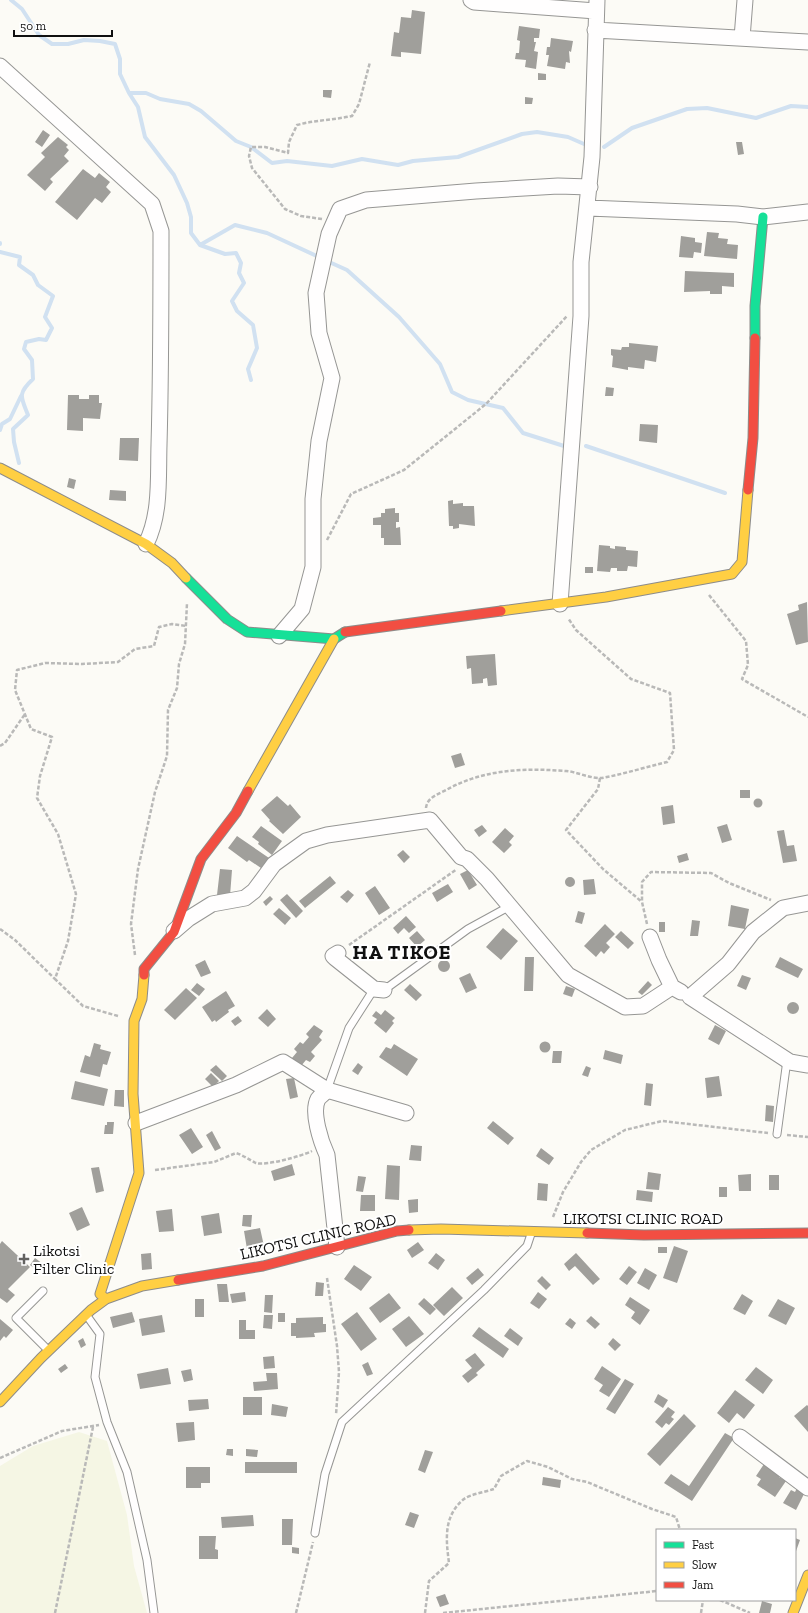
<svg xmlns="http://www.w3.org/2000/svg" width="808" height="1613" viewBox="0 0 808 1613" font-family="'Zilla Slab',serif">
	<rect width="100%" height="100%" fill="#fcfbf6"/>
	<!-- farmland -->
	<path fill="#f5f6e4" d="M79,1432L107,1441L127,1515L134,1566L147,1613H0V1466L33,1446Z"/>
	<g fill="none" stroke-linecap="round" stroke-linejoin="round">
		<!-- stream -->
		<path stroke="#d1e1f1" stroke-width="4" d="M11,0L22,9L39,35L52,44H68L84,40L100,41L115,44L120,59V74L129,93L138,107L145,137L174,175L187,203L191,217V233L200,245L225,254L236,253L241,263L239,273L244,283L232,301L237,311L253,325L257,348L248,369L251,380
			M129,93H146L160,99L189,104L201,111L236,141L251,147L272,163L287,161L332,166L362,159L398,165L413,161L458,157L522,134L537,132L568,137L584,144
			M604,147L632,128L687,109L707,108L756,118L791,106L808,107
			M0,243V244
			M200,245L235,225L267,233L321,258
			M0,252L20,257L19,265L33,275L38,285L53,296L45,317L52,328L46,340L39,339L26,342L24,349L32,360L33,379C17,394 21,397 28,415L13,429L14,442L19,463
			M327,261L347,270L399,317L440,364L452,392L468,400L503,408L523,433L564,446
			M0,430L2,424L10,419L21,396
			M586,446L725,493"/>
	</g>
	<!-- building -->
	<path fill="#a09f9b" d="M412,10L425,12L421,54L401,52V57L391,56L394,32L399,33L401,17L411,18Z
		M519,26L540,29L539,38H534V42H536L534,51L538,52L536,69L525,67L526,60L515,59L516,53H519L520,41L517,40Z
		M551,38L573,41L571,52L569,51L570,63L566,62L565,69L547,66L549,55H546L547,47H550Z
		M538,73L546,74V80H538Z
		M323,90H332L331,98L323,97Z
		M525,97L533,98L532,104H525Z
		M43,130L50,135L42,147L35,142Z
		M58,137L68,145L66,147L69,150L64,156L69,161L50,179L53,182L45,191L27,175L45,157L41,153Z
		M736,142H742L744,154L738,155Z
		M83,169L95,178L99,173L110,182L106,187L111,192L102,203L95,198L77,220L55,202Z
		M707,232L719,233L718,238L728,239L727,244L738,245L737,259L704,256Z
		M681,236L695,238V242L702,243L701,253L694,252L693,258L679,257Z
		M685,271L734,273V287L722,286V294H710V291L684,292Z
		M629,343L658,346L656,362L645,360L644,369L628,367V370L612,367L613,356L611,355V349L621,350L622,347H629Z
		M606,387L614,388L613,396H605Z
		M68,395H79V399H89V395H99V403H102L100,419L83,418V431L67,430Z
		M640,424L658,425L657,443L639,441Z
		M120,438H139L138,461L119,460Z
		M69,478L76,480L74,489L67,487Z
		M110,490L126,491V501L109,500Z
		M453,500V504L463,503V506H474L475,526L459,524V528L453,529V526H449L448,501Z
		M395,508V513H399V522H396V528L400,527L401,545H384V538H381V525H373V518L381,517V513H385V509Z
		M599,545L610,546V548L615,549V546L626,547V550L638,551L637,567L628,566L627,571H617V568H611L610,572L597,571Z
		M585,567H593V573H585Z
		M807,602L808,642L796,645L787,614L799,610L798,605Z
		M495,654L497,685L488,686L487,678L483,679V683L472,684L471,668L467,669L466,656Z
		M461,753L465,765L455,768L451,756Z
		M740,790H750V798H740Z
		M277,796L288,806L290,804L301,817L283,834L269,821L270,820L261,810Z
		M753.5 803a4.5 4.5 0 1 1 9 0a4.5 4.5 0 1 1-9 0Z
		M673,805L675,823L663,825L661,807Z
		M727,824L732,840L722,843L717,827Z
		M482,825L487,831L479,837L474,830Z
		M261,826L282,841L272,855L258,844L259,842L252,837Z
		M505,828L514,836L509,842L512,845L504,853L492,842Z
		M784,830L787,846L794,845L797,861L783,863L777,831Z
		M237,836L269,858L261,868L249,860L247,862L228,848Z
		M403,850L410,857L404,863L397,855Z
		M687,853L689,860L679,863L677,856Z
		M220,869L232,870L230,896L217,895Z
		M468,870L477,885L469,890L460,874Z
		M330,876L336,883L305,908L299,901Z
		M565 882a5 5 0 1 1 10 0a5 5 0 1 1-10 0Z
		M594,879L596,894L584,895L583,880Z
		M448,884L453,892L437,902L432,893Z
		M375,886L390,908L379,915L365,893Z
		M348,890L354,895L347,903L340,897Z
		M287,894L303,911L296,918L280,900Z
		M270,896L273,899L266,906L263,902Z
		M731,905L749,909L745,929L728,926Z
		M279,908L291,918L285,925L273,914Z
		M578,911L585,913L582,924L575,922Z
		M406,916L416,927L409,933L404,928L398,934L393,928Z
		M692,920L700,921L698,936H690Z
		M659,922H665V932H659Z
		M605,924L615,934L606,943L610,947L604,954L601,951L596,957L584,946Z
		M503,928L518,941L501,960L486,947Z
		M417,931L425,940L417,947L409,938Z
		M621,931L634,943L628,949L615,937Z
		M525,957H534L533,991H524Z
		M780,957L803,969L798,978L775,967Z
		M205,960L211,973L201,977L195,965Z
		M438 966a6 6 0 1 1 12 0a6 6 0 1 1-12 0Z
		M470,973L477,988L466,993L459,978Z
		M742,975L751,978L746,990L737,986Z
		M648,981L652,985L642,995L638,992Z
		M197,983L205,989L199,996L191,990Z
		M410,984L422,995L416,1001L404,990Z
		M566,986L575,989L572,997L563,994Z
		M186,988L197,998L175,1020L164,1010Z
		M226,991L235,1006L228,1010L229,1012L216,1022L215,1020L212,1022L202,1007Z
		M787 1008a6 6 0 1 1 12 0a6 6 0 1 1-12 0Z
		M267,1009L276,1019L268,1027L258,1018Z
		M385,1010L395,1018L392,1021L394,1023L386,1033L374,1023L377,1019L372,1016L376,1011L381,1015Z
		M238,1016L242,1021L235,1026L231,1021Z
		M314,1025L323,1031L319,1037L322,1040L311,1052L315,1056L310,1062L306,1060L301,1066L292,1058L297,1052L294,1049L300,1042L303,1044L309,1037L306,1034Z
		M715,1025L726,1031L719,1045L708,1039Z
		M539.5 1047a5.5 5.5 0 1 1 11 0a5.5 5.5 0 1 1-11 0Z
		M94,1043L101,1045L100,1049L111,1052L107,1065L103,1064L100,1077L80,1072L85,1055L90,1057Z
		M394,1044L418,1059L407,1076L379,1057L386,1047L391,1049Z
		M605,1050L623,1055L621,1064L603,1059Z
		M553,1051H562L561,1063H552Z
		M358,1063L363,1067L358,1075L352,1071Z
		M216,1065L227,1076L222,1081L210,1070Z
		M586,1066L591,1068L588,1077L582,1075Z
		M211,1073L219,1081L213,1087L205,1079Z
		M719,1076L722,1096L707,1098L705,1078Z
		M294,1078L298,1097L290,1099L286,1079Z
		M75,1081L108,1089L104,1106L71,1099Z
		M646,1083L653,1084L651,1106L644,1105Z
		M115,1090H124V1107L114,1106Z
		M766,1105L774,1106L773,1122L765,1121Z
		M493,1121L514,1138L508,1145L487,1128Z
		M107,1122H114L113,1134H104L105,1125H107Z
		M191,1128L203,1147L192,1154L179,1135Z
		M212,1131L221,1148L215,1151L206,1135Z
		M411,1145L422,1146L421,1161L409,1160Z
		M541,1148L554,1158L549,1165L536,1156Z
		M292,1164L295,1175L274,1181L271,1171Z
		M387,1165L400,1166L399,1200L385,1199Z
		M99,1167L104,1191L96,1193L91,1168Z
		M648,1172L661,1174L659,1190L646,1189Z
		M751,1174V1191H739L738,1175Z
		M769,1175H779V1190H769Z
		M358,1176L366,1177L363,1192L356,1191Z
		M538,1183L548,1184L547,1201L537,1200Z
		M719,1187H727V1197H719Z
		M637,1190L653,1192L652,1202L636,1200Z
		M361,1195H375V1211H360Z
		M418,1199V1212L409,1213L408,1200Z
		M82,1207L90,1225L77,1231L69,1213Z
		M172,1209L174,1231L159,1232L156,1211Z
		M219,1213L222,1233L204,1236L201,1216Z
		M243,1215H252L251,1227L242,1226Z
		M260,1228L264,1246L247,1249L244,1231Z
		M2,1241L30,1267L8,1289L15,1295L7,1303L0,1298V1244Z
		M418,1242L424,1250L412,1258L407,1250Z
		M674,1246L688,1251L677,1283L663,1278Z
		M658,1247H667V1253H658Z
		M151,1253L152,1269L142,1270L141,1254Z
		M436,1253L445,1260L438,1270L428,1263Z
		M576,1253L600,1279L593,1285L575,1266L569,1271L564,1264Z
		M35,1258L43,1264L38,1271L30,1265Z
		M354,1265L372,1277L361,1291L344,1279Z
		M629,1266L637,1272L627,1285L619,1279Z
		M478,1268L484,1275L472,1285L466,1278Z
		M645,1268L657,1275L649,1290L637,1283Z
		M542,1276L551,1285L546,1290L537,1281Z
		M316,1282L324,1283L323,1296H315Z
		M217,1284H227L229,1302H219Z
		M452,1287L463,1298L444,1316L433,1305Z
		M245,1292L246,1301L232,1303L230,1294Z
		M538,1292L547,1299L539,1309L530,1303Z
		M389,1293L401,1308L380,1323L369,1308Z
		M742,1294L753,1301L745,1315L733,1309Z
		M265,1295H273L272,1313L264,1312Z
		M630,1297L650,1310L640,1325L631,1318L635,1312L625,1305Z
		M424,1298L436,1309L430,1315L418,1304Z
		M195,1299H204V1317H195Z
		M778,1299L795,1308L786,1325L768,1316Z
		M132,1312L135,1322L113,1328L110,1317Z
		M357,1312L377,1339L361,1351L341,1324Z
		M278,1313H285V1322H278Z
		M162,1315L165,1332L142,1336L139,1319Z
		M264,1315H273L272,1329L263,1328Z
		M409,1316L424,1334L406,1347L392,1329Z
		M591,1316L600,1324L595,1329L586,1321Z
		M323,1317V1324H326V1332L314,1333L315,1337L296,1338V1336H291V1323H296V1318Z
		M570,1318L576,1323L572,1329L565,1324Z
		M0,1319L13,1330L6,1338L4,1336L0,1341Z
		M239,1320H246V1330H255V1339H239Z
		M479,1327L509,1349L503,1358L472,1336Z
		M510,1328L523,1338L518,1346L504,1336Z
		M83,1338L86,1345L81,1348L78,1341Z
		M613,1338L621,1345L615,1351L608,1344Z
		M475,1353L485,1365L476,1373L478,1375L468,1383L462,1376L472,1368L465,1360Z
		M274,1356L275,1368L264,1369L263,1357Z
		M368,1362L373,1374L367,1376L362,1365Z
		M65,1364L68,1368L61,1373L58,1369Z
		M602,1366L621,1379L609,1397L599,1391L603,1385L594,1379Z
		M756,1367L773,1380L763,1394L745,1380Z
		M168,1368L171,1384L140,1389L137,1374Z
		M191,1369L193,1380L184,1382L181,1371Z
		M266,1373H277L278,1389L254,1391L253,1382L267,1381Z
		M625,1379L634,1384L615,1414L606,1409Z
		M735,1390L755,1405L744,1419L737,1413L729,1423L717,1413Z
		M658,1394L668,1400L663,1408L654,1402Z
		M243,1397H262V1415H243Z
		M208,1399L209,1409L189,1411L188,1400Z
		M272,1404L288,1407L286,1417L271,1415Z
		M807,1405L808,1406V1432L794,1416Z
		M668,1407L675,1412L671,1417L674,1419L669,1425L666,1423L662,1428L655,1422Z
		M684,1414L696,1426L660,1466L647,1454Z
		M194,1422L195,1440L178,1442L176,1423Z
		M725,1433L734,1438L692,1501L664,1483L671,1474L689,1486Z
		M227,1449H233V1456L226,1455Z
		M246,1449L258,1450L257,1457L246,1456Z
		M425,1450L433,1452L425,1473L418,1470Z
		M245,1462H297V1473H245Z
		M764,1464L781,1475L779,1477L786,1481L775,1497L757,1485L761,1479L756,1476Z
		M186,1467H210V1483H201V1488H186Z
		M543,1477L561,1480L560,1488L542,1485Z
		M797,1488L805,1492L796,1510L783,1503L791,1490L795,1492Z
		M410,1512L419,1515L414,1528L405,1525Z
		M253,1515L254,1526L222,1528L221,1517Z
		M282,1519H293L292,1545H282Z
		M199,1536H216L215,1549L218,1550V1559H199Z
		M795,1538L800,1540L795,1554Z
		M292,1547L299,1548V1554L292,1553Z
		M445,1594L449,1604L440,1607L436,1597Z
		M762,1601L772,1604L770,1613H759Z"/>
	<g fill="none" stroke-linecap="round" stroke-linejoin="round">
		<!-- lane casing -->
		<g stroke="#969694" stroke-width="9">
			<path id="lane" d="M384,990L468,929L510,906
				M327,1090L349,1028L374,989
				M777,1134L787,1060
				M43,1291L16,1318L47,1349
				M87,1316L100,1334L95,1377L107,1422L127,1472L147,1560L154,1613
				M315,1533L325,1474L342,1422L484,1290L527,1246L531,1234"/>
		</g>
		<!-- street casing -->
		<g stroke="#969694" stroke-width="17">
			<path id="street" d="M471,0L474,2L596,11
				M595,30L808,42
				M742,38L745,0
				M0,66L152,204L161,231C161,303 161,374 159,445C158,478 161,514 146,544
				M588,208L737,214L763,217L808,212
				M560,604L581,316V262L592,157L597,0
				M279,636L302,609L313,567V499L319,441L332,378L319,333L316,293L329,234L340,209L366,200L476,191L558,186L590,187
				M808,903L783,908L753,932L728,964L690,997L790,1062L808,1065
				M174,931L188,919L212,904L245,898L254,891L274,864L306,841L327,835L430,820L461,857L467,859L487,879L568,975L625,1007L643,1006L672,987
				M650,937L659,960L672,987L681,992
				M338,953L333,956L335,958L374,989L384,990
				M327,1090C325,1093 320,1096 318,1099C311,1112 321,1142 327,1155L337,1247
				M136,1123L236,1085L283,1062L327,1090L406,1113
				M740,1437L808,1488"/>
		</g>
		<!-- fast casing -->
		<g stroke="#8d8c8a" stroke-width="11">
			<path id="fast" d="M755,338V306L763,217
				M186,578L227,619L247,632L334,639L345,632"/>
		</g>
		<!-- slow casing -->
		<g stroke="#8d8c8a" stroke-width="11">
			<path id="slow" d="M0,468L146,544L172,563L186,578
				M501,611L606,597L732,574L742,562L748,490
				M248,791L334,639
				M409,1230L441,1229L587,1233
				M106,1299L100,1294L139,1173L133,1094L134,1021L142,999L144,975
				M0,1402L41,1358L91,1310L106,1299L142,1286L178,1280
				M793,1613L808,1575"/>
		</g>
		<!-- jam casing -->
		<g stroke="#8d8c8a" stroke-width="11">
			<path id="jam" d="M748,490L753,438L755,338
				M345,632L501,611
				M144,975V969L174,932L201,859L236,813L248,791
				M587,1233L644,1235L808,1233
				M178,1280L263,1266L397,1231L409,1230"/>
		</g>
		<!-- path -->
		<path stroke="#b9b9b8" stroke-width="2.5" stroke-dasharray="4 2" stroke-linecap="butt" d="M322,219L301,216L285,209L252,168L249,156L251,147H265L288,153L289,142L297,125C315,120 333,120 352,116L359,104L370,62
			M327,540L351,494L404,470L486,404L567,316
			M709,595L746,641L748,665L742,679L808,717
			M0,746L5,743L25,714
			M600,778L598,789L566,830L603,869L642,902
			M426,808C427,797 439,794 448,789C485,769 525,768 566,771C578,772 591,779 602,778C624,774 646,767 667,762L674,750L670,693L631,679L576,630L568,618
			M647,924L642,902V882L651,872L711,873L729,883L771,900
			M0,929L15,940L55,979
			M349,945L457,869
			M135,955L131,924L138,869L155,792L167,756L168,710L177,688L179,664L185,644L187,603
			M118,1016L83,1006L55,979L68,941L76,894L58,834L37,798L40,776L52,737L31,729L15,690L17,670L45,663L82,664L118,662L135,649L154,646L159,627L172,624L186,626
			M787,1135L808,1137
			M155,1170L214,1162L236,1153C243,1155 251,1161 256,1163C266,1166 302,1156 312,1151
			M553,1217L563,1192L581,1162L591,1150L625,1130L662,1121L768,1133
			M327,1278L337,1346L339,1372L336,1415
			M0,1458L62,1431L99,1425
			M720,1600L750,1613
			M55,1613L93,1427
			M296,1613L313,1542
			M425,1613L429,1581L449,1563C446,1540 443,1516 464,1499C471,1494 485,1492 494,1489L501,1476L527,1461L548,1467L572,1479L587,1482L652,1509L676,1517L680,1530
			M443,1613L657,1591
			M701,1613L703,1600"/>
		<!-- lane -->
		<use href="#lane" stroke="#fffefe" stroke-width="7"/>
		<!-- street -->
		<use href="#street" stroke="#fffefe" stroke-width="15"/>
		<!-- fast -->
		<use href="#fast" stroke="#16e098" stroke-width="9"/>
		<!-- slow -->
		<use href="#slow" stroke="#ffcf43" stroke-width="9"/>
		<!-- jam -->
		<use href="#jam" stroke="#f24e42" stroke-width="9"/>
	</g>
	<!-- markers -->
	<path fill="#636260" stroke="#fff" stroke-width="1.5" d="M22 1253h4v4h4v4h-4v4h-4v-4h-4v-4h4z"/>
	<g text-anchor="middle" stroke-width="4" stroke-linejoin="round" paint-order="stroke">
		<!-- street labels -->
		<g font-size="16" fill="#101010" stroke="#fff">
			<text x="643" y="1224">LIKOTSI CLINIC ROAD</text>
			<text transform="translate(318 1236) rotate(-13)" y="6">LIKOTSI CLINIC ROAD</text>
		</g>
		<!-- poi labels -->
		<g font-size="16" fill="#101010" stroke="#fff" text-anchor="start">
			<text x="33" y="1256">Likotsi<tspan x="33" dy="18">Filter Clinic</tspan></text>
		</g>
		<!-- district labels -->
		<g font-size="20" font-weight="bold" letter-spacing="1" fill="#101010" stroke="#fff">
			<text x="402" y="959">HA TIKOE</text>
		</g>
	</g>
	<!-- legend -->
	<rect x="656" y="1529" width="140" height="72" fill="#ffffff" stroke="#9f9f9f"/>
	<rect x="664" y="1542" width="20" height="6" fill="#16e098" stroke="#9f9f9f"/>
	<text x="692" y="1549" font-size="12" fill="#101010">Fast</text>
	<rect x="664" y="1562" width="20" height="6" fill="#ffcf43" stroke="#9f9f9f"/>
	<text x="692" y="1569" font-size="12" fill="#101010">Slow</text>
	<rect x="664" y="1582" width="20" height="6" fill="#f24e42" stroke="#9f9f9f"/>
	<text x="692" y="1589" font-size="12" fill="#101010">Jam</text>
	<!-- scale -->
	<path d="M14 30v6h98v-6" fill="none" stroke="#101010" stroke-width="2"/>
	<text x="20" y="30" font-size="12" fill="#101010" stroke="#ffffff" stroke-width="3" paint-order="stroke">50 m</text>
</svg>
